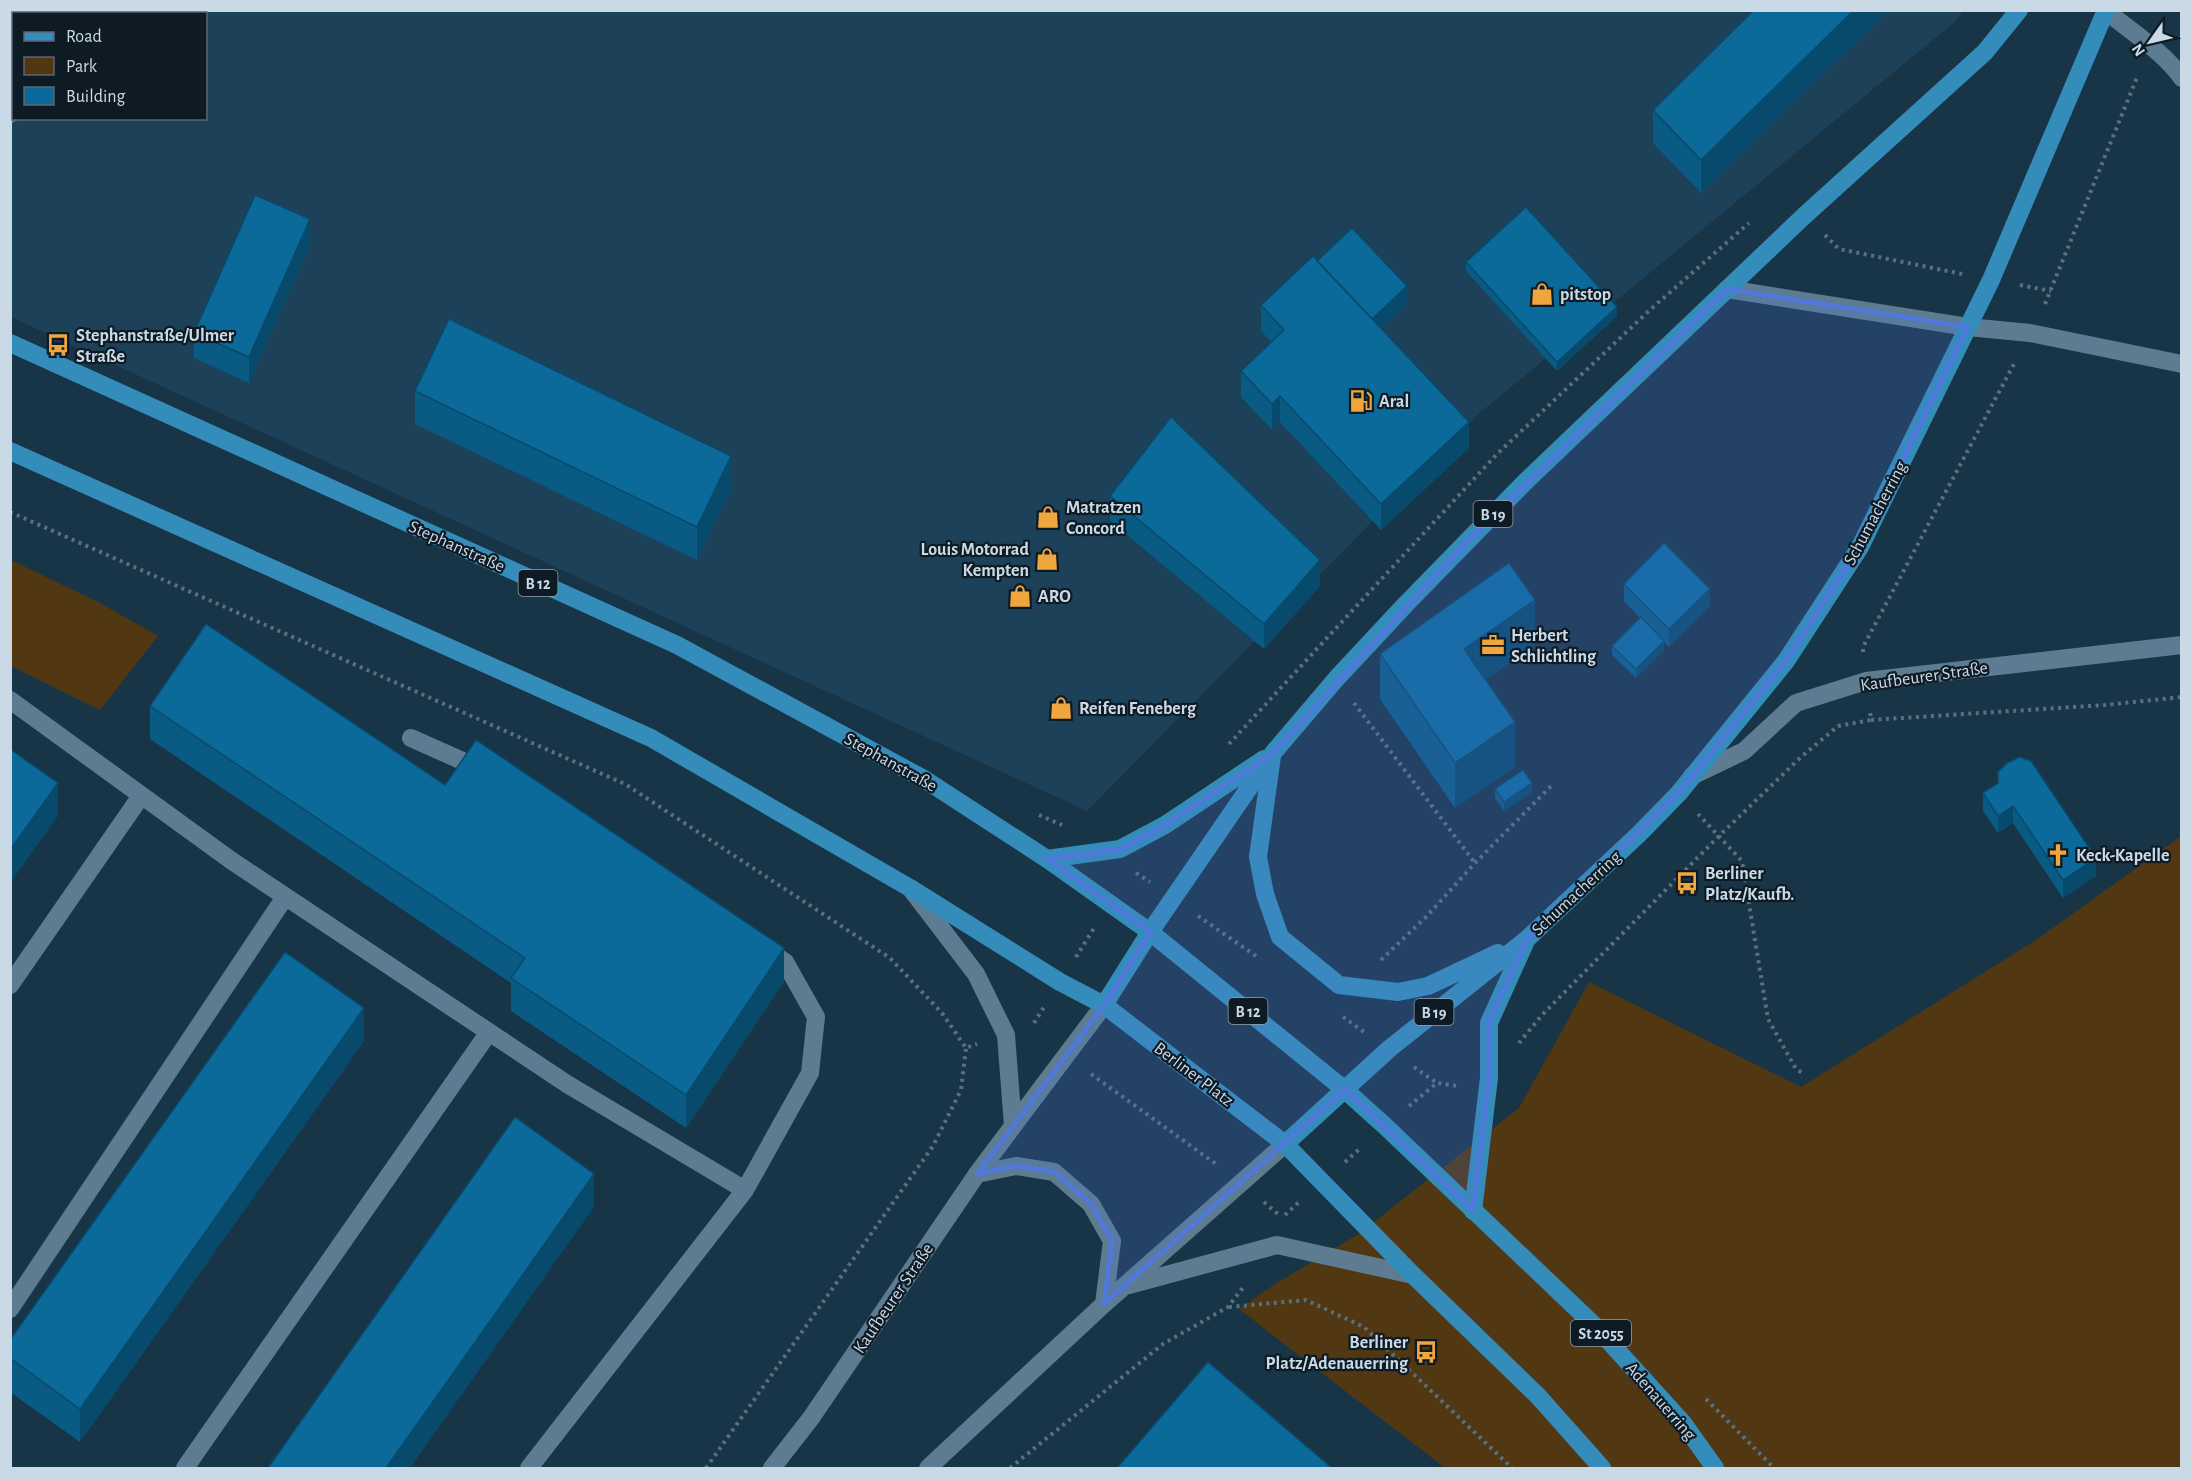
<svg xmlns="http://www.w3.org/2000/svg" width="2192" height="1479" viewBox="0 0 2192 1479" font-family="'Alegreya Sans',sans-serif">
	<rect width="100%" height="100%" fill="#183548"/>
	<!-- built -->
	<path fill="#1c4158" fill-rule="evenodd" d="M11,11H1963L1956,21L1477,415L1087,811L11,317ZM14,14H206V118H14Z"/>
	<!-- green -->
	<path fill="#513712" d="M11,560L98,602L158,636L100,710L11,666Z
		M2181,836V1468H1445L1239,1309L1272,1286L1360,1233L1519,1108L1589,982L1801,1087L2036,940Z"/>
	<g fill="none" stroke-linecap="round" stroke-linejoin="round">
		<!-- path -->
		<path stroke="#587181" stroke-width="4" stroke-dasharray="3 4.5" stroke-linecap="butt" d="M1825,235L1839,249L1962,274
			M2020,285L2051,291
			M2045,304L2138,75
			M10,512L625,784L890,958L942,1013L966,1048L977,1044
			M1863,652V647L2015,362
			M1354,703L1475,863
			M1871,720L2105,705L2182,697
			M1229,744L1497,454L1651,309L1749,223
			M1698,814L1742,861L1768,1019L1796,1069L1804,1074
			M1039,815L1062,825
			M1136,873L1150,882
			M1198,916L1256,956
			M1076,957L1094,928
			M1381,960L1426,917L1475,863L1553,784
			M1343,1017L1364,1032
			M1034,1023L1044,1007
			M1519,1043L1542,1015L1719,836L1800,758L1838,726L1871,720L1870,710
			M1414,1067L1437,1083
			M1091,1074L1216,1164
			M1409,1106L1437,1083L1458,1086
			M1345,1162L1362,1147
			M1264,1202L1279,1215
			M1285,1215L1299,1202
			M1229,1307L1306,1300L1364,1327L1512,1468
			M1706,1399L1774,1468
			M706,1468L933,1146L961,1090L966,1048
			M1010,1468L1163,1344L1228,1307L1245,1285"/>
		<!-- lane -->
		<path stroke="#5d7c91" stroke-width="18" d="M10,700L232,861L567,1084L745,1190
			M411,738L485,771
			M10,985L141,796
			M10,1309L285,897
			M185,1468L489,1032
			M529,1468L745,1190L810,1073L816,1017L785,962L764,948"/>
		<!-- street -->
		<path stroke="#5d7c91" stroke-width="18" d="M2105,10C2130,31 2163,51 2182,78
			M85,14L87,10
			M10,114L14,110"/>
		<!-- secondary -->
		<path stroke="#5d7c91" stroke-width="18" d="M1727,289L1968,327L2030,333L2182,364
			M1692,776L1744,751L1796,703L1866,681L2182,645
			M911,889L976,974L1006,1035L1013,1126
			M977,1174L1016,1166L1054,1172L1091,1204L1112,1241L1104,1304
			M1129,1285L1277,1245L1413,1275
			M772,1468L811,1418L977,1174L1104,1005
			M928,1468L1104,1304L1285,1144"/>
		<!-- primary -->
		<path stroke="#348cba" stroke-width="18" d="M10,343L677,645L924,779L1047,859L1150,932L1345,1090L1385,1126L1596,1327L1683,1423L1715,1468
			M10,451L651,738L910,888L1060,982L1104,1005L1285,1144L1413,1275L1538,1396L1602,1468
			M1272,756L1258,857L1265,894L1280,937L1339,985L1398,992L1428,986L1498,953
			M1047,859L1120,849L1165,825L1264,759
			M1104,1005L1150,932L1273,753L1336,679L1405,605L1525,482L1804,216L1985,52L2019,10
			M1285,1144L1389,1049L1527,939L1639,834L1679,793L1786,661L1860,547L1991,280L2106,10
			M1473,1211L1489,1078V1023L1525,943"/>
	</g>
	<!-- wall -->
	<path fill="#0a5b84" d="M1754,10H1888L1701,193L1653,143V110Z
		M310,245L249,383L194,358V333Z
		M1317,261L1407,304L1381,328L1469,448L1381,530L1280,422L1272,430L1241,397V371L1272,342L1261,331V305Z
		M1466,262L1617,316L1557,371L1466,271Z
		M415,391L731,489L697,560L415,424Z
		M1110,496L1320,586L1264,649L1110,521Z
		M1624,584L1710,606L1669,647L1664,642V650L1636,678L1612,655V646L1640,618L1624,601Z
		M1535,645L1485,680L1515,767L1455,808L1380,699V654Z
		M150,706L445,785L784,981L686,1128L511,1011V983L150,739Z
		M1998,783L2096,876L2063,898L2013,823L1998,833L1983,811V793Z
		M1495,789L1532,792L1504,811L1495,798Z
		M364,1041L80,1442L10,1392V1340Z"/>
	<!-- shaded-wall -->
	<path fill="#084a6c" d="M1854,10H1888L1701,193V160Z
		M310,219V245L249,383V357Z
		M1407,286V304L1368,340V322Z
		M1617,307V316L1557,371V362Z
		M1280,396V422L1272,430V404Z
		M1469,422V448L1381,530V504Z
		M731,456V489L697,560V527Z
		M1320,560V586L1264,649V624Z
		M1710,589V606L1669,647V629Z
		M1535,600V645L1464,694V649Z
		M1664,641V650L1636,678V669Z
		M1515,722V767L1455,808V763Z
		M58,783V816L10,883V850Z
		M1532,783V792L1504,811V802Z
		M2013,806V823L1998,833V816Z
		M2096,858V876L2063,898V880Z
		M784,948V981L686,1128V1095Z
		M364,1008V1041L80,1442V1409Z
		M594,1174V1207L410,1468H386Z"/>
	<!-- building -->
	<path fill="#0c6a9a" stroke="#084a6c" stroke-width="1.5" d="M1754,10H1854L1701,160L1653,110Z
		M255,195L310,219L249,357L194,333Z
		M1526,207L1617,307L1557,362L1466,262Z
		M1352,228L1407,286L1372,319L1317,261Z
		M1313,256L1469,422L1381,504L1280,396L1272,404L1241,371L1284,330L1261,305Z
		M449,319L731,456L697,527L415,391Z
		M1171,417L1320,560L1264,624L1110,496Z
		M1664,543L1710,589L1669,629L1624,584Z
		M1509,563L1535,600L1464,649L1515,722L1455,763L1380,654Z
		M1641,617L1664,641L1636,669L1612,646Z
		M206,624L445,785L476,740L784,948L686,1095L511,978L525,958L150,706Z
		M10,749L58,783L10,850Z
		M2020,757L2031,761L2096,858L2063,880L2013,806L1998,816L1983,793L1998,783V772L2007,763Z
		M1523,770L1532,783L1504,802L1495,789Z
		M285,952L364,1008L80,1409L10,1358V1340Z
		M515,1117L594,1174L386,1468H268Z
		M1208,1362L1332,1468H1117Z"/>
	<!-- marked area -->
	<path fill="#5178dc" fill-opacity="0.2" stroke="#5178dc" stroke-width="4.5" stroke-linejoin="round" d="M1727,289L1968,327L1860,547L1786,661L1679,793L1527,939L1489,1023V1078L1473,1211L1345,1090L1104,1304L1112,1241L1091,1204L1054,1172L1016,1166L977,1174L1104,1005L1150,932L1047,859L1120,849L1165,825L1273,753L1463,545Z"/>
	<!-- icons -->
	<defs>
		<g id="shop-bare" transform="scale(1.8)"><path d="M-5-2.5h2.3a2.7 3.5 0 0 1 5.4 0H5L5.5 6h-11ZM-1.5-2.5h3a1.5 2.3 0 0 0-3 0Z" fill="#efa73d" stroke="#0f1b24" stroke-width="2.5" paint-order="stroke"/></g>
		<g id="bus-bare" transform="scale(1.8)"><path d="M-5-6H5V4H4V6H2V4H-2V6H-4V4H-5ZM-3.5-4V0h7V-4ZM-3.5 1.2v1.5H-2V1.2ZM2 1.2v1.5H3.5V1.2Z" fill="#efa73d" stroke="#0f1b24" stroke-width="2.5" paint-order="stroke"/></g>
		<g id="fuel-bare" transform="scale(1.8)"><path d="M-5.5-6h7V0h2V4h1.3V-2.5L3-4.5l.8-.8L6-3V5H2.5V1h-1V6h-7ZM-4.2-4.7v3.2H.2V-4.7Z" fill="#efa73d" stroke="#0f1b24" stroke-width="2.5" paint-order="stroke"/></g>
		<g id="office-bare" transform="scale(1.8)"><path d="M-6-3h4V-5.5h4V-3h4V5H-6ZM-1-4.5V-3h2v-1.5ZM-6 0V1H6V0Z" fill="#efa73d" stroke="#0f1b24" stroke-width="2.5" paint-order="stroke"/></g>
		<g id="church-bare" transform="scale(1.8)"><path d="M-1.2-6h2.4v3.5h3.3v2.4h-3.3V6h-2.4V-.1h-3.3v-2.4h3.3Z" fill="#efa73d" stroke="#0f1b24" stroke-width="2.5" paint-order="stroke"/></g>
	</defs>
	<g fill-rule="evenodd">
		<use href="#shop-bare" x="1542" y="294"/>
		<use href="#bus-bare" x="58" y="345"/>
		<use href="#fuel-bare" x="1361" y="401"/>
		<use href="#shop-bare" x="1048" y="517"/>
		<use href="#shop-bare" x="1047" y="559"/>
		<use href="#shop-bare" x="1020" y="596"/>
		<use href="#office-bare" x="1493" y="645"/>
		<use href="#shop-bare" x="1061" y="708"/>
		<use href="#church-bare" x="2058" y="855"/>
		<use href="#bus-bare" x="1687" y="883"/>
		<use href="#bus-bare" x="1426" y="1352"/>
	</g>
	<g text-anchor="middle" stroke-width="4.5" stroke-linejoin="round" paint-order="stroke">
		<!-- shield labels -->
		<g fill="#0f1b24" stroke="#91a1ac" stroke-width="1.5">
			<rect x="1473.5" y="501" width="39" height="26" rx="4.5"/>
			<rect x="518.5" y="570" width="39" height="26" rx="4.5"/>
			<rect x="1228.5" y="998" width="39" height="26" rx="4.5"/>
			<rect x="1414.5" y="999" width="39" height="26" rx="4.5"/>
			<rect x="1571" y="1320" width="60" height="26" rx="4.5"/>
		</g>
		<g font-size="16" font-weight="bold" fill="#c9dae6">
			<text x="1493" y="520">B 19</text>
			<text x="538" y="589">B 12</text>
			<text x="1248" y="1017">B 12</text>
			<text x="1434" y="1018">B 19</text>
			<text x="1601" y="1339">St 2055</text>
		</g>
		<!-- poi labels -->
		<g font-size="18" font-weight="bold" fill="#c9dae6" stroke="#0f1b24" text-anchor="start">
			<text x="1560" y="300">pitstop</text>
			<text x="76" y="341">Stephanstraße/Ulmer<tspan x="76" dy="21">Straße</tspan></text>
			<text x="1379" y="407">Aral</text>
			<text x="1066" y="513">Matratzen<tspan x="1066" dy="21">Concord</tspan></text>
			<text x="1029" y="555" text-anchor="end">Louis Motorrad<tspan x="1029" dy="21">Kempten</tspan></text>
			<text x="1038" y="602">ARO</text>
			<text x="1511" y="641">Herbert<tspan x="1511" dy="21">Schlichtling</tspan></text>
			<text x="1079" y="714">Reifen Feneberg</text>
			<text x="2076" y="861">Keck-Kapelle</text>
			<text x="1705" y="879">Berliner<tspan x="1705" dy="21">Platz/Kaufb.</tspan></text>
			<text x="1408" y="1348" text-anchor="end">Berliner<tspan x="1408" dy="21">Platz/Adenauerring</tspan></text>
		</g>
		<!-- street labels -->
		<g font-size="18" fill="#c9dae6" stroke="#0f1b24">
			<text transform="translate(1875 513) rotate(-62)" y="6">Schumacherring</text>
			<text transform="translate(457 546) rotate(24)" y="6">Stephanstraße</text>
			<text transform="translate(1924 676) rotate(-8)" y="6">Kaufbeurer Straße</text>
			<text transform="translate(891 762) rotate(29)" y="6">Stephanstraße</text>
			<text transform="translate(1576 893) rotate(-43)" y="6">Schumacherring</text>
			<text transform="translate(1194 1074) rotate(37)" y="6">Berliner Platz</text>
			<text transform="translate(893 1298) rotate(-56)" y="6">Kaufbeurer Straße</text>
			<text transform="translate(1661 1401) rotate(49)" y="6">Adenauerring</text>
		</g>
	</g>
	<!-- border -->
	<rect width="2192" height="1479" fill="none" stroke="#c9dae6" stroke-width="24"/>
	<!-- legend -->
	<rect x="12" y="12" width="195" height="108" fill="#0f1b24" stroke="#596772" stroke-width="1.5"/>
	<rect x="24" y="32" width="30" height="9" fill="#348cba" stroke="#596772" stroke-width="1.5"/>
	<text x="66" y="42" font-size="18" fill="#c9dae6">Road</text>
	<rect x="24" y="57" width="30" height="18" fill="#513712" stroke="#596772" stroke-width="1.5"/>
	<text x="66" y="72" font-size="18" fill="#c9dae6">Park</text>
	<rect x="24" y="87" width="30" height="18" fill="#0c6a9a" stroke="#596772" stroke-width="1.5"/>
	<text x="66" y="102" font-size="18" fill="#c9dae6">Building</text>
	<!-- north arrow -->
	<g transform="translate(2150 42) rotate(236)" stroke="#0f1b24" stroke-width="4.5" paint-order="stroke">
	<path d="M0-4.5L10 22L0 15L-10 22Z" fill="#c9dae6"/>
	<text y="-9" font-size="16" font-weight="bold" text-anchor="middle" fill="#c9dae6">N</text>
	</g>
</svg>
